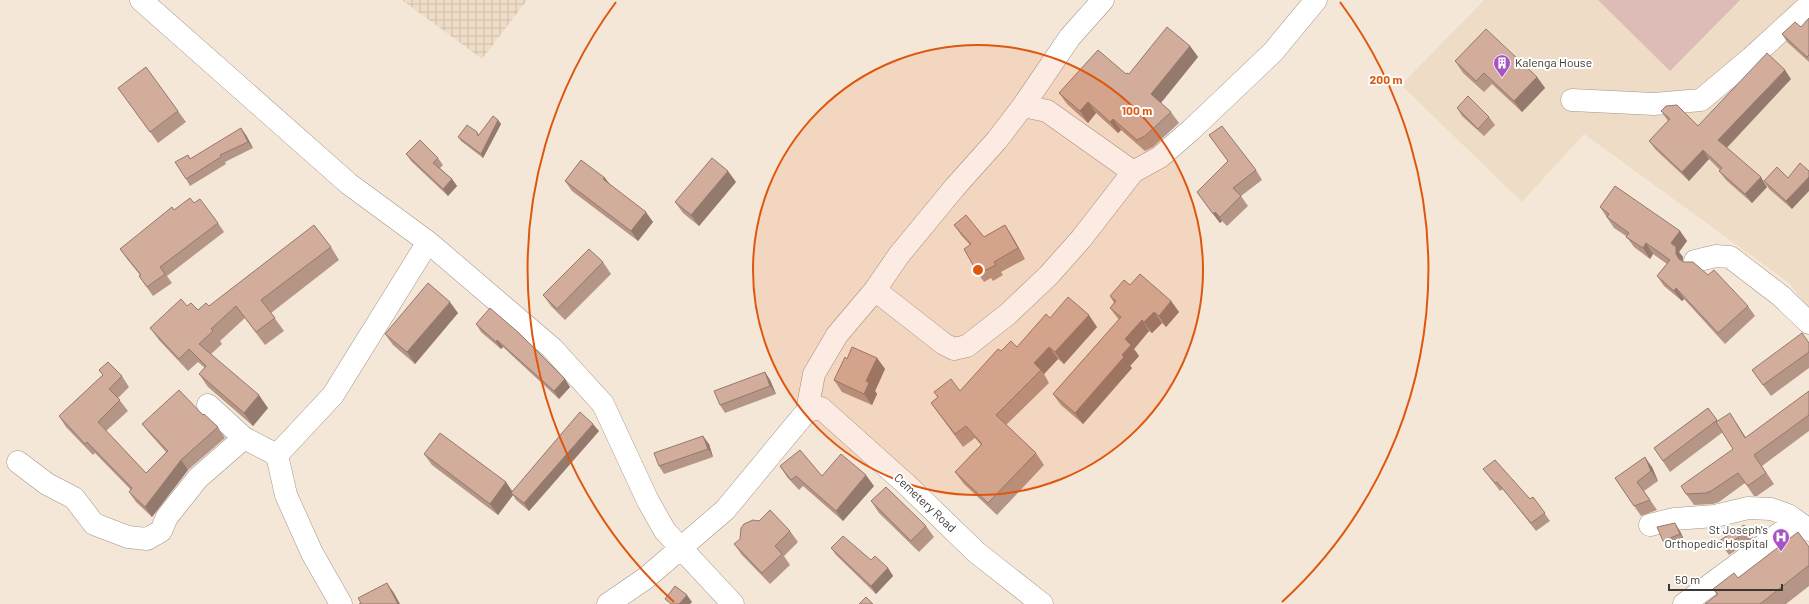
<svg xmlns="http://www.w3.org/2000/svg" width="1809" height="604" viewBox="0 0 1809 604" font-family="Barlow,sans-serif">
	<defs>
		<pattern id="industrial-grid" width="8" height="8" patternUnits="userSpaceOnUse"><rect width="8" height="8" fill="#efdcc7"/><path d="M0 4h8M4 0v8" fill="none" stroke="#cebdab"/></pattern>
	</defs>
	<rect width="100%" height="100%" fill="#f5e7d8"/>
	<!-- built -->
	<path fill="#efdcc7" d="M1484,0H1809V309L1789,283L1584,134L1522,202L1401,85Z"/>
	<!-- industrial -->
	<path fill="url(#industrial-grid)" d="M402,0H527L482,59Z"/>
	<!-- green -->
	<path fill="#ddbcb8" d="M1598,0H1740L1670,71Z"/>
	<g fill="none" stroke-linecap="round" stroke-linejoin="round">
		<!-- minor casing -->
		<g stroke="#a29588" stroke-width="23">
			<path id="minor" d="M141,0L349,184L428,242L552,348L603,404L648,501L665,531L733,604
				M1572,100L1654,104L1701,100L1751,58L1809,5
				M1023,106L1070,37L1103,0
				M1695,261L1716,256L1730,257L1781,296L1809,323
				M875,290L944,344L954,349L967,346L1008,314L1049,275L1081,239L1133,172L1160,157L1191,130L1273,52L1316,0
				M208,405L244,438L277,455
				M807,411L821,408L907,485L976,552L1042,604
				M18,462L47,484L74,498L94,524L128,537L147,539L161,531L167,517L198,478L244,438
				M1650,525L1674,519L1715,516L1748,508L1771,509L1788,515L1809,530
				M341,604L312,553L286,495L277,455L333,395L428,242
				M608,604L646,578L725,510L807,411L814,374L837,335L875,290L899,255L955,187L997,140L1023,106L1047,111L1133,172
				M1684,604L1795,522"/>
		</g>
		<!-- minor -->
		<use href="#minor" stroke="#fff" stroke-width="22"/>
	</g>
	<!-- wall -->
	<path fill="#b59586" d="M1809,18V62L1787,42L1782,34L1801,27Z
		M1190,46L1198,57L1161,103L1171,112L1179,123L1153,147L1145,151L1121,130L1118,133L1096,113L1088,123L1067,104L1059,93L1129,74Z
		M1455,61L1537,77L1545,88L1522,112L1492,84L1484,92L1463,73Z
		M1791,79L1727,148L1767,187L1752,203L1726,180L1719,171L1720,170L1709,159L1689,181L1656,150L1649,141L1668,121L1661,111L1698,126Z
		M118,88L178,111L186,122L158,143Z
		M1457,108L1489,117L1495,125L1484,136L1462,116Z
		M498,120L501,124L483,158L461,141L458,137L477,132L479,135Z
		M246,135L253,148L225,162L226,164L190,186L186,179L188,155L190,159Z
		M1209,135L1256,170L1262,180L1241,196L1248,206L1227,226L1222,221L1220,223L1197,192L1228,161Z
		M406,154L438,158L443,165L440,168L452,179L457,186L448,196L411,161Z
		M605,178L609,184L653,222L638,241L572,191L565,181Z
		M1788,178L1792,209L1769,189L1764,181Z
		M736,182L699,226L683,213L675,202Z
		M194,203L218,223L224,232L167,276L172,283L153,296L139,276L140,275L127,259L120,249L174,210Z
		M1600,207L1680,231L1687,241L1679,252L1683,257V262L1708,275L1748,306L1755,316L1725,344L1684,299L1682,301L1664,286L1657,276L1667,264L1653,254L1650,259L1634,247L1626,236L1614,228Z
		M954,225L984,237L1005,225L1012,236L1025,259L1001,272L1003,275L993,281L991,278L984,282L977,272L970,245L961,235Z
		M331,247L339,260L271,313L284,331L265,345L245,318L220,341L222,344L211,354L268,408L253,426L208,387L199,374L205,368L198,362L188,371L159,340L150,328L187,306L198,310L209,306Z
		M603,262L611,274L565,320L551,306L543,295Z
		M1130,285L1171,301L1179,312L1166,327L1162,323L1152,333L1149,331L1134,349L1139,356L1130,366L1132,368L1083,424L1061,405L1053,394L1119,320L1110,308L1114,303L1110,296Z
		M458,313L415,364L393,345L385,334Z
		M1050,318L1097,327L1064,364L1058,359L1044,374L1049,383L1006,425L1036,453L1044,465L997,515L964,484L955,472L981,445L975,438L963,447L931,403L938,397L934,392L960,391L1001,351L1017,347Z
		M476,324L570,387L559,399L503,347L501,349L481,332Z
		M1809,343V368L1771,396L1752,370Z
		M877,358L885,369L875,391L877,394L872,405L842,392L834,380L847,359Z
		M99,370L122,376L129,387L118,398L128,411L106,431L146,473L166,452L150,434L142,424L203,415L218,427L225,438L188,470L152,517L136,502L129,492L131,490L95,453L93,455L66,427L59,416L103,375Z
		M765,372L770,380L776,394L725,413L720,405Z
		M1809,391V431L1762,466L1774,484L1757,496H1754L1745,483L1719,502L1713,504L1694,505L1686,494L1733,449L1723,432L1670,472L1654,448L1708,408L1718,421L1737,424L1746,438Z
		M599,431L529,511L516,500L513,495L498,515L432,465L424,454L506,482L512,491Z
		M709,444L713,457L664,474L659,466Z
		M780,466L822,476L874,486L843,521L803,486L799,490L787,477Z
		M1652,467L1658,481L1644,491L1657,510L1641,516L1615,478Z
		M1483,469L1530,499L1533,497L1550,521L1536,531L1503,489L1500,491Z
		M871,501L926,526L934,537L919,552L879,513Z
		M1744,525L1753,538L1729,555L1719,541Z
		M790,531L798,542L784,556L790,565L770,584L742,555L734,544Z
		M1680,531L1685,542L1668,549L1663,541Z
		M1809,547V586L1786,604H1705L1717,595L1713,589L1738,578Z
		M831,548L888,568L893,576L876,594L836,555Z"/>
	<!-- shaded-wall -->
	<path fill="#94796d" d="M1190,46L1198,57L1159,105L1151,94Z
		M1785,70L1791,79L1725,149L1718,140Z
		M1537,77L1545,88L1522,112L1514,101Z
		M1088,102L1096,113L1088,123L1080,111Z
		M1113,119L1121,130L1118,133L1110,122Z
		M498,120L501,124L483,158L481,154Z
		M241,128L246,135L253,148L248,142Z
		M1703,150L1709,159L1689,181L1682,172Z
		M728,171L736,182L699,226L691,215Z
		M1761,177L1767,187L1752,203L1745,194Z
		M1809,177V191L1792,209L1786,201Z
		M605,178L612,187L603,179Z
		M452,179L457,186L448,196L443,189Z
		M646,212L653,222L638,241L631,231Z
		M1215,212L1222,221L1220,223L1213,214Z
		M1005,225L1012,236L1025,259L1018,248Z
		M1680,231L1687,241L1679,252L1683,257V264L1679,259L1676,254L1671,243Z
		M1646,243L1653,254L1650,259L1643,248Z
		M1676,288L1684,299L1682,301L1674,291Z
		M1171,301L1179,312L1166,327L1159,316Z
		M450,302L458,313L415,364L407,352Z
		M1154,312L1162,323L1152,333L1144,322Z
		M1089,315L1097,327L1064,364L1055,352Z
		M1142,320L1149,331L1134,349L1139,356L1130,366L1132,368L1083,424L1075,413L1122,355L1125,339Z
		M497,340L503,347L501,349L496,342Z
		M1049,347L1058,359L1044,374L1041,370L1034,363Z
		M877,358L885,369L875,391L877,394L872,405L864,394L866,381Z
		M765,372L770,380L776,394L770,386Z
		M565,379L570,387L559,399L554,391Z
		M259,395L268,408L253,426L244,413Z
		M1730,413L1737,424L1753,449L1745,438Z
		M593,424L599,431L529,511L524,503Z
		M703,436L709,444L713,457L708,449Z
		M1645,457L1652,467L1658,481L1651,471Z
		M181,460L188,470L152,517L145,507Z
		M866,475L874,486L843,521L836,511Z
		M506,482L514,494L511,493L513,495L498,515L490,504Z
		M1675,523L1680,531L1685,542L1680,534Z
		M888,568L893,576L876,594L871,586Z
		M387,583L394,593L400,604H398Z
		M687,595L692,602L690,604H679Z"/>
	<!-- building -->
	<path fill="#d3ad9c" stroke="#94796d" d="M1809,18V55L1807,57L1782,34L1795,22L1801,27Z
		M1167,27L1190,46L1151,94L1171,112L1145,136L1137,140L1113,119L1110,122L1088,102L1080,111L1059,93L1098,50L1126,74L1127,73L1129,74Z
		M1486,29L1537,77L1514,101L1484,73L1476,81L1455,61Z
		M1767,53L1785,70L1718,140L1761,177L1745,194L1719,171L1722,168L1703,150L1682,172L1649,141L1670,119L1661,111L1666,106L1677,105L1698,126Z
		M146,67L178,111L150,132L118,88Z
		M1468,96L1489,117L1478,129L1457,108Z
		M493,116L498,120L481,154L458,137L467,125L477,132L478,136Z
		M1222,126L1256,170L1233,188L1241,196L1220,217L1215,212L1213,214L1197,192L1228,161L1209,135Z
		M241,128L248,142L220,155L221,157L186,179L175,162L188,155L190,159Z
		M420,140L438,158L433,163L452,179L443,189L406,154Z
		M712,158L728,171L691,215L675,202Z
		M581,160L605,178L603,179L646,212L631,231L565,181Z
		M1800,163L1809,171V177L1786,201L1764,181L1777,167L1788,178Z
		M1615,186L1680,231L1671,243L1676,247V254L1679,259L1684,262H1693L1708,275L1714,270L1748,306L1718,333L1676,288L1674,291L1657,276L1670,260L1646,243L1643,248L1626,237L1629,233L1607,217L1609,214L1600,207Z
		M190,198L194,203L200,199L218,223L160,267L165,274L147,287L139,276L141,275L120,249L172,207L174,210Z
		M966,215L984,237L1005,225L1018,248L994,262L996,265L986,270L984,268L977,272L964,249L971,244L954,225Z
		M314,225L331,247L261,300L275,318L256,332L236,306L211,329L213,331L199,344L259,395L244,413L199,374L206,366L189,349L179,359L150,328L181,299L187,306L191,303L198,310L206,303L209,306Z
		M589,249L603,262L557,309L543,295Z
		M1140,274L1171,301L1159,316L1154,312L1144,322L1142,320L1125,339L1131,345L1122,355L1124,357L1075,413L1053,394L1121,317L1110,308L1116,301L1110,296L1124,280L1130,285Z
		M428,283L450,302L407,352L385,334Z
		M1068,297L1089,315L1055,352L1049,347L1034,363L1041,370L996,415L1036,453L988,503L955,472L982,444L966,426L955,434L931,403L938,397L934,392L951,379L960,391L998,349L1001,351L1011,341L1017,347L1046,314L1050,318Z
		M490,308L519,333L565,379L554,391L497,340L496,342L476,324Z
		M1802,333L1809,343V352L1763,385L1752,370Z
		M852,347L877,358L866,381L869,383L864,394L834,380L845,357L847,359Z
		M108,362L122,376L109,389L120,400L98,422L146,473L168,451L142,424L179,390L203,415L204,414L218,427L181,460L145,507L129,492L132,488L87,442L85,444L59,416L103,375L99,370Z
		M765,372L770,386L720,405L714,391Z
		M1809,391V415L1754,455L1766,473L1749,485H1747L1738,473L1711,491L1706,493L1686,494L1681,486L1733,449L1716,422L1730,413L1745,438Z
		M1708,408L1717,420L1663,461L1654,448Z
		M580,412L593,424L524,503L511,493Z
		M440,433L506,482L490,504L424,454Z
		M703,436L708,449L659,466L654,453Z
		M800,450L822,476L841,454L866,475L836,511L796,476L791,480L780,466Z
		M1645,457L1651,471L1637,482L1650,500L1634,506L1615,478Z
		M1495,460L1530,499L1533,497L1545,513L1531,523L1497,482L1495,483L1483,469Z
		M886,487L926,526L911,541L871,501Z
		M770,510L790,531L775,546L782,554L762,573L734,544L740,539L741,528L744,524L753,520L759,521Z
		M1675,523L1680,534L1663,541L1657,527Z
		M1744,525L1748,530L1724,548L1719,541Z
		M1798,532L1809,547V567L1808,566L1760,604H1705L1718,594L1713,589L1734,573L1738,578Z
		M843,536L871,560L875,556L888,568L871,586L831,548Z
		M387,583L398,604H359L361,603L358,598Z
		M675,586L687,595L679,604H671L665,599Z
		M866,597L873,604H859Z"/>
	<!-- distance rings -->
	<circle cx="978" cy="270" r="225" fill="#df570e" fill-opacity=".12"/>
	<g fill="none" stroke="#df570e" stroke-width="2">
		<circle cx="978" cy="270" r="225"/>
		<path d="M674 602A450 450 0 0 1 616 2M1340 2A450 450 0 0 1 1282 602"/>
	</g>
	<!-- icons -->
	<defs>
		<g id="building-pin" transform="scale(0.9)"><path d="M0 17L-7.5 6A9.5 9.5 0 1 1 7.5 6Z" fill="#a654c4" stroke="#fff"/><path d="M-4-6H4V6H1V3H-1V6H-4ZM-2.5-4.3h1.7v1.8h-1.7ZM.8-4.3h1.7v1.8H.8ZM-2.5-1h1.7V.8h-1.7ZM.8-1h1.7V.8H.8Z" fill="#fff"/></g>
		<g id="hospital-pin" transform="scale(0.9)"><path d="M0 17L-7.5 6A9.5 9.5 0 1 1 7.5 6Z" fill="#a654c4" stroke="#fff"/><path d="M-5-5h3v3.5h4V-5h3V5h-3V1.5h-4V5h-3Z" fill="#fff"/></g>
	</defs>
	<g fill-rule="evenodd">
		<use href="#building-pin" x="1502" y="63"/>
		<use href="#hospital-pin" x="1781" y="537"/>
	</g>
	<g text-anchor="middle" stroke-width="4" stroke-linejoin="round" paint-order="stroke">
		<!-- poi labels -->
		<g font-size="12" fill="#3c3630" stroke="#fff" text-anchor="start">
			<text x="1515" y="67">Kalenga House</text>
			<text x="1768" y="534" text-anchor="end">St Joseph's<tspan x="1768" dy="14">Orthopedic Hospital</tspan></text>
		</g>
		<!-- street labels -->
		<g font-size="12" fill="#3c3630" stroke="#fff">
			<text transform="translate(925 503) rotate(43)" y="4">Cemetery Road</text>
		</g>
	</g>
	<circle cx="978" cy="270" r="6" fill="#df570e" stroke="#fff" stroke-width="2"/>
	<g font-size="12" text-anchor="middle" font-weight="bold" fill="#df570e" stroke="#fff" stroke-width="4" stroke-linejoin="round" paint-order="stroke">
		<text x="1386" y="84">200 m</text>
		<text x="1137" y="115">100 m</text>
	</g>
	<!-- scale -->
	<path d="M1669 584v6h113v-6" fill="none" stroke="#3c3630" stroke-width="2"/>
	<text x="1675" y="584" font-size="12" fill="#3c3630" stroke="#ffffff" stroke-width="3" paint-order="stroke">50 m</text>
</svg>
